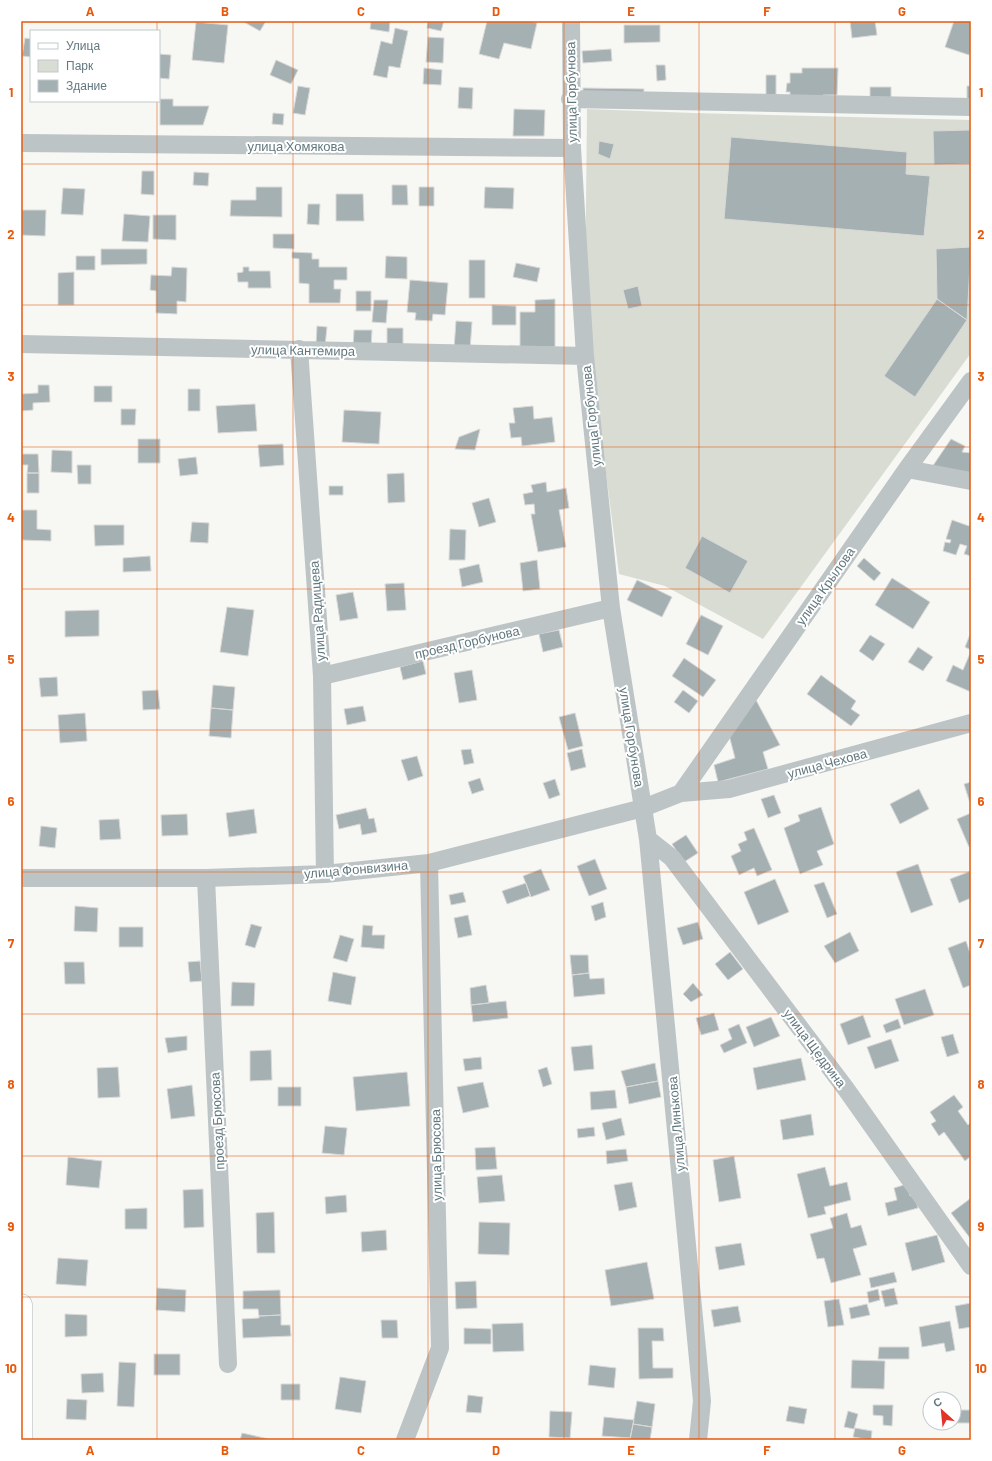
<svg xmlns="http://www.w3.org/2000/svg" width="992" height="1461" viewBox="0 0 992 1461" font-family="Barlow,sans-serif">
	<rect width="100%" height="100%" fill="#f7f7f4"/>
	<!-- green -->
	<path fill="#d8dcd3" d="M587,109L693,113L971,120V353L763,639L665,586L619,574L585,310Z"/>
	<!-- building -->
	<path fill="#a5b0b3" stroke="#d9d8d6" d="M242,21H266L260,31Z
		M371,21H390L389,32L370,29Z
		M428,21H444L441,31L427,28Z
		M487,21H527L537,23L531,49L504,43L499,59L479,54Z
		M850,21H875L877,35L852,38Z
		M954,21H971V50L969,55L945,47Z
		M196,22L228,25L224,63L192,60Z
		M624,25H660V42L624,43Z
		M395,28L408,31L400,68L389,66L387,78L373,75L381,41L392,44Z
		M428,37L444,38L443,63L426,62Z
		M25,38L31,39V57L22,56Z
		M611,49L612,61L583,63L582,51Z
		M159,54L171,55L169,79L159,78Z
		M276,60L298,70L291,84L270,75Z
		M656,65H665L666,80L657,81Z
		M424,68L442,70L441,85L423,84Z
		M802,68H838L837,95H823V101H790V92H786L787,83H790V73H802Z
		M766,75H776V102H766Z
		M298,86L310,88L305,115L293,113Z
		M967,86H971V105H967Z
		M459,87L473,88L472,109L458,108Z
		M870,87H891V101L870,100Z
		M583,88L644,89L643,98H583Z
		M160,99H173V106H209L203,125H160Z
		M514,109L545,110L544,136H513Z
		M273,113L284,114L283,125L272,124Z
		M970,130V164L934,165L933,131Z
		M731,137L907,152L906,174L930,176L924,236L724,219Z
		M599,141L614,144L610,159L598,154Z
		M142,171H154V195L141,194Z
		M194,172L209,173L208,186L193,185Z
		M392,185H407L408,205H392Z
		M256,187H282V217L230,216L231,200H256Z
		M419,187H434V206H419Z
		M485,187L514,188L513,209L484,208Z
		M63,188L85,189L83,215L61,214Z
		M336,194H363L364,221H336Z
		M308,204H320L319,225L307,224Z
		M21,210H46L45,236L21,235Z
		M124,214L150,216L148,242L122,241Z
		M153,215H176V240L153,239Z
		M273,234H294V249L273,248Z
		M971,247L967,320L937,299L936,249Z
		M101,249H147V264L101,265Z
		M292,252L312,253V259H319V267H347V280H334V289H341L340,303H309V284L299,283V259L292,258Z
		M76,256H95V270H76Z
		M386,256L407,257V279L385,278Z
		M469,260H485V298H469Z
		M516,263L540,268L537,282L513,277Z
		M172,267L187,268L186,302L177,301V314L156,313V291L150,290L151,275L171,276Z
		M243,267H249V271H270L271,288H248V282H238L237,273L243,272Z
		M74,272V305H58V273Z
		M410,280L448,283L445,315L433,314L432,321L415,320L416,313L407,312Z
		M638,286L642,306L628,309L623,290Z
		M356,291H371V311H356Z
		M555,299V347H520V312H535V300Z
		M937,299L967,320L915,397L884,376Z
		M374,300H388L386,323L372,322Z
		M492,305L516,306V325H492Z
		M456,321L472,322L470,350L454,349Z
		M317,326L327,327L325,346L316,345Z
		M387,328H403V346H387Z
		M354,330H372L371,348H353Z
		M38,385H49L50,402L33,403V410L21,411V394L38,393Z
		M94,386H112V402H94Z
		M188,389H200V411H188Z
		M255,404L257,431L218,433L216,406Z
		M533,406L534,419L552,417L555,442L522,446L521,437L511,438L509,423H515L513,408Z
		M121,409H136L135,425H121Z
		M344,410L381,412L379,444L342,442Z
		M480,429L475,450L455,449L459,437Z
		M138,439H160V463H138Z
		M951,439L965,446L962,452L971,453V477L930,470Z
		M283,444L284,465L260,467L258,445Z
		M52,450L72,451V473L51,472Z
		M21,454H38L39,473H27L28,465H21Z
		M196,457L198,474L180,476L178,459Z
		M77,465H91V484H78Z
		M27,473H39V493H27Z
		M404,473L405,502L388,503L387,474Z
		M546,482L547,492L566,488L569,508L559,510L566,547L538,552L531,514H535L534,504L525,505L523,494L533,492L531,485Z
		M329,486H343V495H329Z
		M489,498L496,522L479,527L472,503Z
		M21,510H37V529L51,530V541L21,540Z
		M952,520L969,526L971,520V556L964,554L967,546L960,544L956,555L943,551L945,542L950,543L951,540L946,539Z
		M192,522L209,523L208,543L190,542Z
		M94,525H124V545L95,546Z
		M450,529L466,530L465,560H449Z
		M702,536L748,561L730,593L685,568Z
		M150,556L151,571L123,572V558Z
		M864,558L881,573L874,581L857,566Z
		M537,560L540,589L523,591L520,563Z
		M479,564L483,582L462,587L459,569Z
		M892,578L930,602L913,629L875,605Z
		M637,580L672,597L662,617L627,600Z
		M404,583L406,610L387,611L385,584Z
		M353,592L358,618L340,621L336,595Z
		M227,607L254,610L248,656L220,652Z
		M99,610V636L65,637V611Z
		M701,615L723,626L708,655L686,644Z
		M559,630L563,647L543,652L539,634Z
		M971,632V650L965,647Z
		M870,635L885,644L873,661L859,651Z
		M918,647L933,657L923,671L908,662Z
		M971,651V692L946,681L953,665L963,670Z
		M684,658L716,680L703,697L672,676Z
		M423,661L426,674L403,680L400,667Z
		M472,670L477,700L459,703L454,673Z
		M821,675L856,701L851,709L860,715L851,726L807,694Z
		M57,677L58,696L41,697L39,678Z
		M213,685L235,687L233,710L211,708Z
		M158,690L160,709L143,710L142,691Z
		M683,690L698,701L689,713L674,702Z
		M756,700L780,745L763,752L768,769L718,782L714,765L735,758L729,735Z
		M363,706L366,721L347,725L344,709Z
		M211,708L233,710L231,738L209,736Z
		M85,713L87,741L60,743L58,715Z
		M575,713L583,746L568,750L559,717Z
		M471,749L474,763L464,765L461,750Z
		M582,749L586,767L571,771L567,753Z
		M417,756L423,776L408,781L401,760Z
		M480,778L484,790L472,794L468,782Z
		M555,779L560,795L549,799L543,783Z
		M971,782V803H970L964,784Z
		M919,789L929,809L900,824L890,804Z
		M774,795L781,813L768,818L761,799Z
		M821,807L834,844L817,851L823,865L800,874L784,828L800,821L798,815Z
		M366,808L369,819L374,818L377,832L362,835L360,824L339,829L336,815Z
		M254,809L257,833L229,837L226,813Z
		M971,813V846L969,847L957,819Z
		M187,814L188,835L162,836L161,815Z
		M119,819L121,839L100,840L99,820Z
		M41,826L57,828L55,848L39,846Z
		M754,828L772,870L757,876L754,868L739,875L731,856L741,851L738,844L747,840L744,832Z
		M686,835L698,853L684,862L672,844Z
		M595,859L607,889L589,896L577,866Z
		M918,864L933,905L911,913L896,872Z
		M541,869L550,890L531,897L523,876Z
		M971,871V898L959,903L950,879Z
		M775,879L789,912L758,925L744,892Z
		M824,882L837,914L827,918L814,885Z
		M526,883L530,896L507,904L502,891Z
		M463,892L466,902L451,905L449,895Z
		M603,902L606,917L595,921L591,906Z
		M75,906L98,908L97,932L74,931Z
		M468,915L472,935L458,938L454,918Z
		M698,922L703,939L683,945L677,928Z
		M251,924L262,927L255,948L245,945Z
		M363,925L373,926L372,935H385L384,949L361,947Z
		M119,927H143V947H119Z
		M850,932L859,951L835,963L824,946Z
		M340,935L354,939L347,962L333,958Z
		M966,941L971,956V985L963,988L948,948Z
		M730,952L743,969L728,980L715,964Z
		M570,955H588L589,973L572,975Z
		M200,961L202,981L190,982L188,962Z
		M64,962H84L85,984H65Z
		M333,972L356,977L351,1005L328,1001Z
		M589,973L590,979L604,978L605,994L574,997L572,975Z
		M232,982L255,983L254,1006H231Z
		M693,983L703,995L691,1002L683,994Z
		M486,985L489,1003L471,1005L470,988Z
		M925,989L934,1015L904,1025L895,999Z
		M506,1001L508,1018L473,1022L471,1005Z
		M714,1013L719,1030L701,1035L696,1018Z
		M863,1015L871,1037L848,1045L840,1024Z
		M771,1017L780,1036L754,1047L746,1027Z
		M898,1019L901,1028L886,1033L883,1025Z
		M739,1024L747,1043L724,1053L720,1045L732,1039L728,1029Z
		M953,1034L959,1053L947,1057L941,1037Z
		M187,1036V1050L168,1053L165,1038Z
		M891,1039L899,1061L875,1069L867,1047Z
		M592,1045L594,1069L574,1071L571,1047Z
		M271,1050L272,1080L250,1081V1051Z
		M481,1057L482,1069L465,1071L463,1059Z
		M801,1058L806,1080L757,1090L753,1068Z
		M655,1063L658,1081L626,1087L621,1071Z
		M118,1067L120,1097L98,1098L97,1068Z
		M547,1067L552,1084L543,1087L538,1070Z
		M407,1072L410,1106L356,1111L353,1077Z
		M658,1081L661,1097L629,1104L626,1087Z
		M483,1082L489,1107L463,1113L457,1087Z
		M192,1085L195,1116L171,1119L167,1089Z
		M278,1087H301V1106H278Z
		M615,1090L617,1108L591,1110L590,1092Z
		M954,1095L963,1107L958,1111L968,1125L971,1122V1156L965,1161L944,1132L939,1136L931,1124L936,1121L930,1112Z
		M811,1114L814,1135L783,1140L780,1120Z
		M621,1118L625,1135L606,1140L602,1123Z
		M325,1126L347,1128L344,1155L322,1153Z
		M594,1127L595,1136L578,1138L577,1129Z
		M495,1147L497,1169L476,1170L475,1148Z
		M626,1149L628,1161L607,1164L606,1151Z
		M734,1156L741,1198L719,1202L713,1160Z
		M68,1157L102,1161L99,1188L66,1185Z
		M825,1167L830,1186L847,1182L851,1200L824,1207L826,1214L808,1218L797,1174Z
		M502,1175L505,1201L479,1203L477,1177Z
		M632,1182L637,1207L619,1211L614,1185Z
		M907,1184L910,1196L914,1195L918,1208L888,1216L885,1203L897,1200L894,1188Z
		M203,1189L204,1227L184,1228L183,1190Z
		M346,1195L347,1212L326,1214L325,1197Z
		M971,1198V1237L970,1238L951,1213Z
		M147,1208V1229H125V1209Z
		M274,1212L275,1253H257L256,1213Z
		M847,1213L851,1228L861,1225L867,1245L853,1249L861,1275L831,1283L824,1258L817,1259L810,1234L833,1228L830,1218Z
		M479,1222L510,1223L509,1255L478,1254Z
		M386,1230L387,1250L362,1252L361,1232Z
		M937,1235L945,1262L912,1271L905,1243Z
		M741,1243L745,1265L719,1270L715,1247Z
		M58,1258L88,1260L86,1286L56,1284Z
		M647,1262L654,1299L611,1306L605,1270Z
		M894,1272L897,1282L871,1288L869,1278Z
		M476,1281L477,1308L456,1309L455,1282Z
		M157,1288L186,1290L185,1312L156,1310Z
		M894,1288L898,1304L885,1307L881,1291Z
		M878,1289L880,1300L869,1303L867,1292Z
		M280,1290L281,1315L259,1316L258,1309H243V1291Z
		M839,1299L844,1325L828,1327L824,1301Z
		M971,1303V1327L959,1329L955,1306Z
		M867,1304L870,1315L851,1319L849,1308Z
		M738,1306L741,1322L714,1327L711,1310Z
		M65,1314L87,1315V1336L65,1337Z
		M281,1315V1325H290L291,1336L243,1338L242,1319L259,1318V1316Z
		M381,1320H397L398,1338H382Z
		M950,1321L955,1350L946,1352L944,1343L922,1347L919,1327Z
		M523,1323L524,1351L493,1352L492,1324Z
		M464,1328L491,1329V1344H464Z
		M638,1328H663L664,1341H652L653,1368H673V1378L639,1379Z
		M879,1347H909V1359H878Z
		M154,1354H180V1375H154Z
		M852,1360L885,1361L884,1389L851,1388Z
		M119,1362L136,1363L134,1407L117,1406Z
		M590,1365L616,1368L614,1388L588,1385Z
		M103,1373L104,1392L82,1393L81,1374Z
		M340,1377L366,1381L361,1413L335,1409Z
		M281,1384H300V1400H281Z
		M468,1395L483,1397L481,1413L466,1412Z
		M67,1399L87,1400L86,1420L66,1419Z
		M637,1401L655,1404L652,1427L633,1424Z
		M873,1405H893L892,1426L883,1425V1416L873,1415Z
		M789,1406L807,1409L804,1424L786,1421Z
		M954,1410H971V1423H954Z
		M550,1411L572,1412L570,1438L549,1437Z
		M848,1411L858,1414L854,1429L844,1427Z
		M604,1417L634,1420L630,1438L602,1436Z
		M633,1424L652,1427L650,1440H630Z
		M855,1428L872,1431L871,1440L853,1437Z
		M242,1433L269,1439V1440H240Z"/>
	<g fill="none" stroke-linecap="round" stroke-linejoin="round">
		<!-- secondary casing -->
		<g stroke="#b0b8bb" stroke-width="23">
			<path id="secondary" d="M21,1305V1440"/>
		</g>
		<!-- street -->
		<path stroke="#bdc4c6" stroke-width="18" d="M571,21L572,148L585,356L611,608L648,839L702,1401L698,1440
			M570,99L971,107
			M21,143L572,148
			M21,344L585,356
			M299,349L322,676L325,874
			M907,469L971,481
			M322,676L611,608
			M681,793L907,469L971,381
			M648,839L672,858L846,1089L971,1266
			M21,878H206L325,874L429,863L643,808L681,793L729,789L971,723
			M206,878L228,1364
			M405,1440L440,1348L429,863"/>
		<!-- secondary -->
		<use href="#secondary" stroke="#fff" stroke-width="22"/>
	</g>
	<!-- grid -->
	<path fill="none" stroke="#e8590c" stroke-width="1" stroke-opacity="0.55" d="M157,21V31M293,21V1440M428,21V1440M564,21V1440M699,21V1440M835,21V1440M157,101V1440M21,164H971M21,305H971M21,447H971M21,589H971M21,730H971M21,872H971M21,1014H971M21,1156H971M21,1297H971"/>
	<g text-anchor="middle" stroke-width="4" stroke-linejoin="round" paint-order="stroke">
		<!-- street labels -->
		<g font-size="13" fill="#62787f" stroke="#fff">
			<text transform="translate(571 92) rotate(-91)" y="5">улица Горбунова</text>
			<text x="296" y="151">улица Хомякова</text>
			<text transform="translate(303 350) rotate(1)" y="5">улица Кантемира</text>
			<text transform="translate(591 416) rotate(-96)" y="5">улица Горбунова</text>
			<text transform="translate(825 586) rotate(-55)" y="5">улица Крылова</text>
			<text transform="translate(317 611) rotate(-94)" y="5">улица Радищева</text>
			<text transform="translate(467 642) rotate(-13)" y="5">проезд Горбунова</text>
			<text transform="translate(632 737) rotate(81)" y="5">улица Горбунова</text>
			<text transform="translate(827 763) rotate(-15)" y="5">улица Чехова</text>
			<text transform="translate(356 869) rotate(-5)" y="5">улица Фонвизина</text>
			<text transform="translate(815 1048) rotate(53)" y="5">улица Щедрина</text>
			<text transform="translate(217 1121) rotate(-93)" y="5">проезд Брюсова</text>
			<text transform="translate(676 1124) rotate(-95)" y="5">улица Линькова</text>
			<text transform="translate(436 1155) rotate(-91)" y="5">улица Брюсова</text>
		</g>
	</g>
	<!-- border -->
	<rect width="992" height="1461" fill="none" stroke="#ffffff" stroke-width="44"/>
	<!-- legend -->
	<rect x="30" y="30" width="130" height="72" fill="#ffffff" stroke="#c0c9cc"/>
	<rect x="38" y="43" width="20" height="6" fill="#ffffff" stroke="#c0c9cc"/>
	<text x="66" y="50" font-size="12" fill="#62787f">Улица</text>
	<rect x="38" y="60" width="20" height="12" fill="#d8dcd3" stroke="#c0c9cc"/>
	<text x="66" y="70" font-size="12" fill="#62787f">Парк</text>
	<rect x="38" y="80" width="20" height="12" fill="#a5b0b3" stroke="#c0c9cc"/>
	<text x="66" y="90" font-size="12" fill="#62787f">Здание</text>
	<!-- north arrow -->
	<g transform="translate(942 1411) rotate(333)"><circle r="19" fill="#ffffff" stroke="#c0c9cc"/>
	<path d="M0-3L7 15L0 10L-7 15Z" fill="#e33328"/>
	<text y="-6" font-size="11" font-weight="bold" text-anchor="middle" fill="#62787f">С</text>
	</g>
	<rect x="22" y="22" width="948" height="1417" fill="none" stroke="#e8590c" stroke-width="1.5"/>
	<g font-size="13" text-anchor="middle" font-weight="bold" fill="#e8590c">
		<text x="90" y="16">A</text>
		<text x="225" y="16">B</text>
		<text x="361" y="16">C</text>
		<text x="496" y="16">D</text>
		<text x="631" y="16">E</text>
		<text x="767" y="16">F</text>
		<text x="902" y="16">G</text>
		<text x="11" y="97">1</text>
		<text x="981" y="97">1</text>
		<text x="11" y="239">2</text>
		<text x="981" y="239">2</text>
		<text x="11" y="381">3</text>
		<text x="981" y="381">3</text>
		<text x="11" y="522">4</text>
		<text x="981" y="522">4</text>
		<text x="11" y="664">5</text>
		<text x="981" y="664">5</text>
		<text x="11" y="806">6</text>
		<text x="981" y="806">6</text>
		<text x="11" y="948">7</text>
		<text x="981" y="948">7</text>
		<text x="11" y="1089">8</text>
		<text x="981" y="1089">8</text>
		<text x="11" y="1231">9</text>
		<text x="981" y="1231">9</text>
		<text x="11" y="1373">10</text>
		<text x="981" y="1373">10</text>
		<text x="90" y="1455">A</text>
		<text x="225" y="1455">B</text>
		<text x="361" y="1455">C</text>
		<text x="496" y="1455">D</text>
		<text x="631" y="1455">E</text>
		<text x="767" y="1455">F</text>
		<text x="902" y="1455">G</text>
	</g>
</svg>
